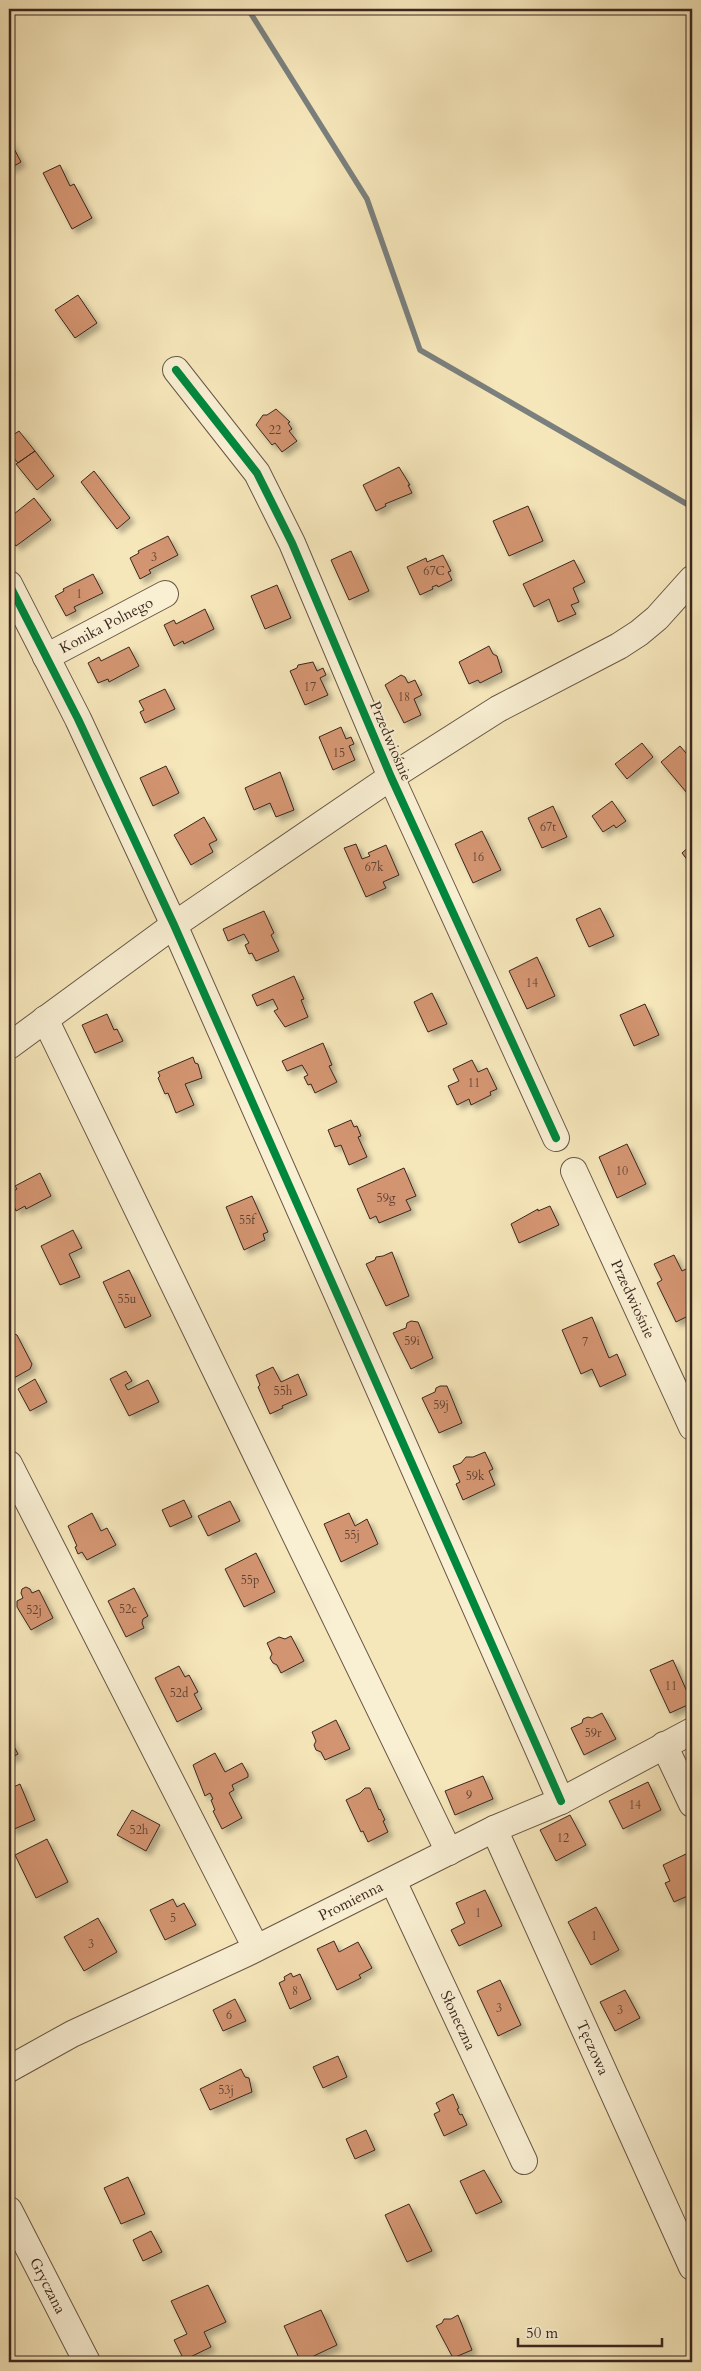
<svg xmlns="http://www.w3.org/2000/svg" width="701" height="2371" viewBox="0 0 701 2371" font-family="Cardo,serif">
	<defs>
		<filter id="shadow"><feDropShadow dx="4.5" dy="4.5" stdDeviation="2.5" flood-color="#0004"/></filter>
	</defs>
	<rect width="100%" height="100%" fill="#f6e7bb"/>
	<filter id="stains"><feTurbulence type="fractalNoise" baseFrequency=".004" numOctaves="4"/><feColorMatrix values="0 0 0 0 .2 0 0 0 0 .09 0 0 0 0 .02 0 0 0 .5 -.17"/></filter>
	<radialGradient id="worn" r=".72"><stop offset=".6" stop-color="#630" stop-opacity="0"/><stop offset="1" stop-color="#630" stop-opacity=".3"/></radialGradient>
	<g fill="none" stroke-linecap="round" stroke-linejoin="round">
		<!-- stream -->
		<path stroke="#7a807e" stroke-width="5.5" d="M248,9L367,199L420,350L692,507"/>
	</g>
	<!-- building -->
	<path fill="#d39571" stroke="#3a271f" filter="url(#shadow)" d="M9,139L21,162L9,169Z
		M60,165L70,186L74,184L92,218L72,229L43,173Z
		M78,295L97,323L75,338L55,310Z
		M276,409L290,422L288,423L292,429L289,431L297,441L282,452L275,443L272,445L256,425L263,415H267Z
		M9,430L13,435L19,431L35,451L18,463L9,452Z
		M35,451L54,476L37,490L16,464Z
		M399,467L410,485H408L412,493L385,504L386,506L376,511L363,485Z
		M94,471L130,518L117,529L81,482Z
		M34,498L51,520L16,546L9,537V518Z
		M528,506L543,541L509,556L493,521Z
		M168,536L178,555L149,570L151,573L140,579L130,558L139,553L138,551Z
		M351,551L369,591L349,600L331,560Z
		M443,555L451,571L448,572L452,580L438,587L437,585L432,587L433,589L420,595L407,567L426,558L427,562Z
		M574,560L585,582L573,588L579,602L571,605L576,614L558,622L549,599L534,607L523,584Z
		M93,574L103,593L74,607L76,611L66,616L55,596L64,591L63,589Z
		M277,585L291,618L265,629L251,596Z
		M205,609L214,629L184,644L183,641L174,646L164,625L174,620L176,624Z
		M489,646L493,654L497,656L502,672L480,683L478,680L469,684L459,662Z
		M129,647L139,666L109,682L108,679L98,683L88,663L99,657L101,661Z
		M313,662L317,671L323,668L326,675L320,678L328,695L305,705L290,671L297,668L298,665Z
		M401,675L405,677L408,683L415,680L422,695L414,699L421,715L404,723L385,685Z
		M165,689L175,709L145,723L140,712L144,710L139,701Z
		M341,727L346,739L351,737L354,744L349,746L355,760L333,770L319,737Z
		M642,743L653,757L627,779L615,764Z
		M680,746L692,760V799L661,762Z
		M166,766L179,793L153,806L140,778Z
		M280,772L294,810L276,817L270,803L254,810L245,788Z
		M612,801L626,821L616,828L614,825L603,832L592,816Z
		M553,806L567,837L542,848L528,818Z
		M204,817L217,840L209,844L213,852L191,865L174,835Z
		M482,831L501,870L473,883L455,844Z
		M356,844L362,859L370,856L368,853L386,845L399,875L383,882L386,888L366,897L344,848Z
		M692,844V866L682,853Z
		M600,908L614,936L589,947L576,919Z
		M264,911L274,933L271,935L279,951L256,961L252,953L249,954L245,945L249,943L244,934L228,941L223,929Z
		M537,957L555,996L527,1009L509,971Z
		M294,976L304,999L301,1000L308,1017L285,1027L274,1011L278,1009L273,999L257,1006L252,995Z
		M432,993L447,1024L428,1032L414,1002Z
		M645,1004L659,1035L634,1046L620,1015Z
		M107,1014L114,1030L117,1029L123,1041L95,1053L82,1025Z
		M323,1043L332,1065L329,1066L337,1082L315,1093L311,1084L308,1085L304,1077L308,1075L302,1065L287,1071L282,1061Z
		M193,1057L195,1063L198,1064L202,1078L185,1084L194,1105L176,1113L168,1093L165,1094L158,1078L160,1076L158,1072Z
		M472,1060L478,1072L487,1068L497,1089L490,1092L491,1095L471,1105L469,1099L457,1105L448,1086L459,1081L453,1069Z
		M351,1120L354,1127L357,1126L361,1136L358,1137L367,1157L349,1165L341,1145L335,1147L328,1130Z
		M627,1144L646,1184L617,1198L599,1157Z
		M404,1168L416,1196L406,1200L411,1210L379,1223L376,1216L370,1219L357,1189Z
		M40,1173L51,1196L26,1209L25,1206L16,1211L9,1193L17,1189L15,1186Z
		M252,1196L268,1232L263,1234L265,1240L244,1250L226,1207Z
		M550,1206L559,1225L519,1243L511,1224L538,1209V1211Z
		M73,1230L82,1248L69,1254L80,1277L60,1285L41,1246Z
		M392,1252L409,1296L386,1306L366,1264L375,1260L376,1257L383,1256Z
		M674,1255L682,1271L686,1269L692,1283V1314L676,1322L657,1283L662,1280L654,1264Z
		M129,1270L151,1316L125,1328L103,1282Z
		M592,1317L609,1358L617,1354L626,1375L600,1387L592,1369L581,1374L562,1330Z
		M411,1321L418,1322L433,1358L411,1369L393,1333L406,1328L407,1323Z
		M12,1333L17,1335L32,1364L30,1369L12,1379L9,1377V1335Z
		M273,1367L281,1382L298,1374L307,1395L282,1406L283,1408L270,1414L258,1387L260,1385L256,1375Z
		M126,1371L132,1381L125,1385L128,1390L148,1380L159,1402L129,1416L110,1379Z
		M35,1379L47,1402L30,1411L18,1389Z
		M440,1386H447L462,1423L439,1433L422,1398L435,1392L436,1388Z
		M485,1452L493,1469L489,1471L495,1485L463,1500L456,1484L460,1482L453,1466L461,1463L466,1457H473Z
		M184,1500L192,1517L170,1527L162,1510Z
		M230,1501L240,1521L208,1536L198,1516Z
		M92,1513L101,1531L107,1528L116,1545L87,1560L82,1552L78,1554L75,1547L77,1546L68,1526Z
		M349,1513L355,1526L367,1519L378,1544L341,1562L324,1524Z
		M256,1553L275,1592L244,1607L225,1569Z
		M26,1587L30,1589L32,1593L39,1590L53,1618L31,1630L17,1607V1601L23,1598L21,1593L22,1589Z
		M134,1588L148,1616L143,1619L142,1623L144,1628L126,1637L108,1601Z
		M291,1636L304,1661L281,1673L277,1665L273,1663L270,1658L272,1654L267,1643L279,1637L285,1639Z
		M673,1660L692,1703L670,1713L650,1670Z
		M179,1666L185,1677L189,1675L198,1692L194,1694L202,1709L177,1722L155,1678Z
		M602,1713L616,1739L584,1755L571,1728L582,1723L583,1719L588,1717L592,1718Z
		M336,1720L350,1749L325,1760L321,1752L316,1750L314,1745L316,1741L312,1732Z
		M9,1737L18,1754L9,1759Z
		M215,1753L225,1772L242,1763L248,1774V1777L232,1785L234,1790L229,1793L242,1818L222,1829L213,1811L215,1810L211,1800L213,1799L210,1793L205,1796L193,1765Z
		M483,1776L493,1799L455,1815L445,1791Z
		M648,1782L661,1810L623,1829L609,1801Z
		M20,1784L35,1820L12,1830L9,1821V1789Z
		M365,1788H370L379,1810L380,1809L385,1820L383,1821L388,1832L368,1842L363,1831L361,1832L346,1800L360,1793Z
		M132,1810L160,1825L146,1851L117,1835Z
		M570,1815L586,1845L556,1861L540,1830Z
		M47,1839L68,1882L36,1898L15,1855Z
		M686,1854L692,1867V1894L674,1902L665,1883L670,1881L663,1865Z
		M485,1890L502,1926L459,1946L451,1930L465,1923L456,1903Z
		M173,1899L177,1907L184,1903L196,1925L165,1940L150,1910Z
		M596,1907L619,1950L591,1965L568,1922Z
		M98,1918L117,1952L84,1971L64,1937Z
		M334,1941L339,1952L358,1942L372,1968L359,1975L361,1978L337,1990L317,1949Z
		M291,1973L293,1977L300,1974L311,1999L290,2009L279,1983L285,1980L284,1977Z
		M500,1980L521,2025L498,2036L477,1991Z
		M625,1990L640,2018L615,2031L600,2002Z
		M235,1999L246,2021L223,2031L213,2010Z
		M338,2056L347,2077L323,2088L313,2067Z
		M241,2069L245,2077L249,2078L252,2092L210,2110L200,2089Z
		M453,2094L459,2108L457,2109L460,2115L462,2114L467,2125L444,2136L434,2114L440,2111L436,2103Z
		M366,2130L375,2150L355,2159L346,2139Z
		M484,2170L502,2202L476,2214L460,2181Z
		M128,2177L145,2214L121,2224L104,2188Z
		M409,2204L432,2251L407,2262L385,2215Z
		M151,2231L162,2252L143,2261L133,2240Z
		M208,2285L226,2322L204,2332L211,2347L184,2360L174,2340L187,2334L171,2301Z
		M321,2310L337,2345L301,2362L284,2326Z
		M458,2315L472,2350L453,2358L436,2326L442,2323L444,2319H451Z"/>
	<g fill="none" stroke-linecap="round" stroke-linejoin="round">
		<!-- minor casing -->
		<g stroke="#695746" stroke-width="28">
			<g id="minor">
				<path d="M176,370L257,473L292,543L391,777L556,1138"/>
				<path d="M9,584L78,719L174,925L561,1801"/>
				<path id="s1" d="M46,657L165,594"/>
				<path d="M45,1019L449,1852"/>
				<path d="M9,1046L174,925L391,777L498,709L619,646L639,633L657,618L692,579"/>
				<path id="s2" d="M574,1171L692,1427"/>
				<path d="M9,1464L256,1948"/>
				<path d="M664,1745L692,1804"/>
				<path id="s3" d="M494,1829L692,2267"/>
				<path id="s4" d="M393,1881L524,2161"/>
				<path id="s5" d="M9,2069L72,2034L247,1953L494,1829L561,1801L692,1731"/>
				<path id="s6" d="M9,2210L87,2362"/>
			</g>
		</g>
		<!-- minor -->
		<use href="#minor" stroke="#f9efd3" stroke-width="26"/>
		<!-- cycleway casing -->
		<g stroke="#f9efd3" stroke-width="11">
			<path id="cycleway" d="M176,370L257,473L292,543L391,777L556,1138
				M9,584L78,719L174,925L561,1801"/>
		</g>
		<!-- cycleway -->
		<use href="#cycleway" stroke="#00873e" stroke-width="8"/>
	</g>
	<g text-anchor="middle" stroke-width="4" stroke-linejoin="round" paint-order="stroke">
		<!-- number labels -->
		<g font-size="12" fill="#604234">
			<text x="275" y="434">22</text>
			<text x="154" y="561">3</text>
			<text x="434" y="575">67C</text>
			<text x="79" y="598">1</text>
			<text x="310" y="691">17</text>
			<text x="404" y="701">18</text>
			<text x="339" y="757">15</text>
			<text x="548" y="831">67t</text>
			<text x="478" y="861">16</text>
			<text x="374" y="871">67k</text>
			<text x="532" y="987">14</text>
			<text x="474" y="1087">11</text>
			<text x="622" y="1175">10</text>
			<text x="386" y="1202">59g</text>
			<text x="247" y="1224">55f</text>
			<text x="127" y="1303">55u</text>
			<text x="412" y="1345">59i</text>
			<text x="585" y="1346">7</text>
			<text x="283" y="1395">55h</text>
			<text x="441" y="1409">59j</text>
			<text x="475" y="1480">59k</text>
			<text x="352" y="1539">55j</text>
			<text x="250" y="1584">55p</text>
			<text x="128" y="1613">52c</text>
			<text x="34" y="1614">52j</text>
			<text x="671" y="1690">11</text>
			<text x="179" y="1697">52d</text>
			<text x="593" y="1737">59r</text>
			<text x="469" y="1799">9</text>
			<text x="635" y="1809">14</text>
			<text x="139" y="1834">52h</text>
			<text x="563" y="1842">12</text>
			<text x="478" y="1917">1</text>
			<text x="173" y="1922">5</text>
			<text x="594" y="1940">1</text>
			<text x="91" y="1948">3</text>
			<text x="295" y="1995">8</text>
			<text x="499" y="2012">3</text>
			<text x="620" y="2014">3</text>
			<text x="229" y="2019">6</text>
			<text x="226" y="2094">53j</text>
		</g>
		<!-- street labels -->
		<g font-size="15" fill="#3a271f" stroke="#f9efd3">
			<text dy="5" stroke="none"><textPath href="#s1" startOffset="68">Konika Polnego</textPath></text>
			<text transform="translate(391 741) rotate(67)" y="5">Przedwiośnie</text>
			<text dy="5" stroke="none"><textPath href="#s2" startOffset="141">Przedwiośnie</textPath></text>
			<text dy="5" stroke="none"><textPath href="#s5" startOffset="381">Promienna</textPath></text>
			<text dy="5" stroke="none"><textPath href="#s4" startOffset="154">Słoneczna</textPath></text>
			<text dy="5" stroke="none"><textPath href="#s3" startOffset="240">Tęczowa</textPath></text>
			<text dy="5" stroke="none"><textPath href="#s6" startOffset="85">Gryczana</textPath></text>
		</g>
	</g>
	<!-- margin -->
	<rect width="701" height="2371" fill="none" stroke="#f6e7bb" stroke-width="30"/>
	<rect x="10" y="10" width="681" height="2351" fill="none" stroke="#3a271f" stroke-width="2.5"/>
	<rect x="15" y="15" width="671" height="2341" fill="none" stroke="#3a271f"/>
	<!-- scale -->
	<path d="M518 2338v8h144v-8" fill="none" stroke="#3a271f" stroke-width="2.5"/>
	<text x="526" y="2338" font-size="15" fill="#3a271f" stroke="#f9efd3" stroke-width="4" paint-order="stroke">50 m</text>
	<rect width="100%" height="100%" filter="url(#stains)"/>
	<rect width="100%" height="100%" fill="url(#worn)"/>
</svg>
